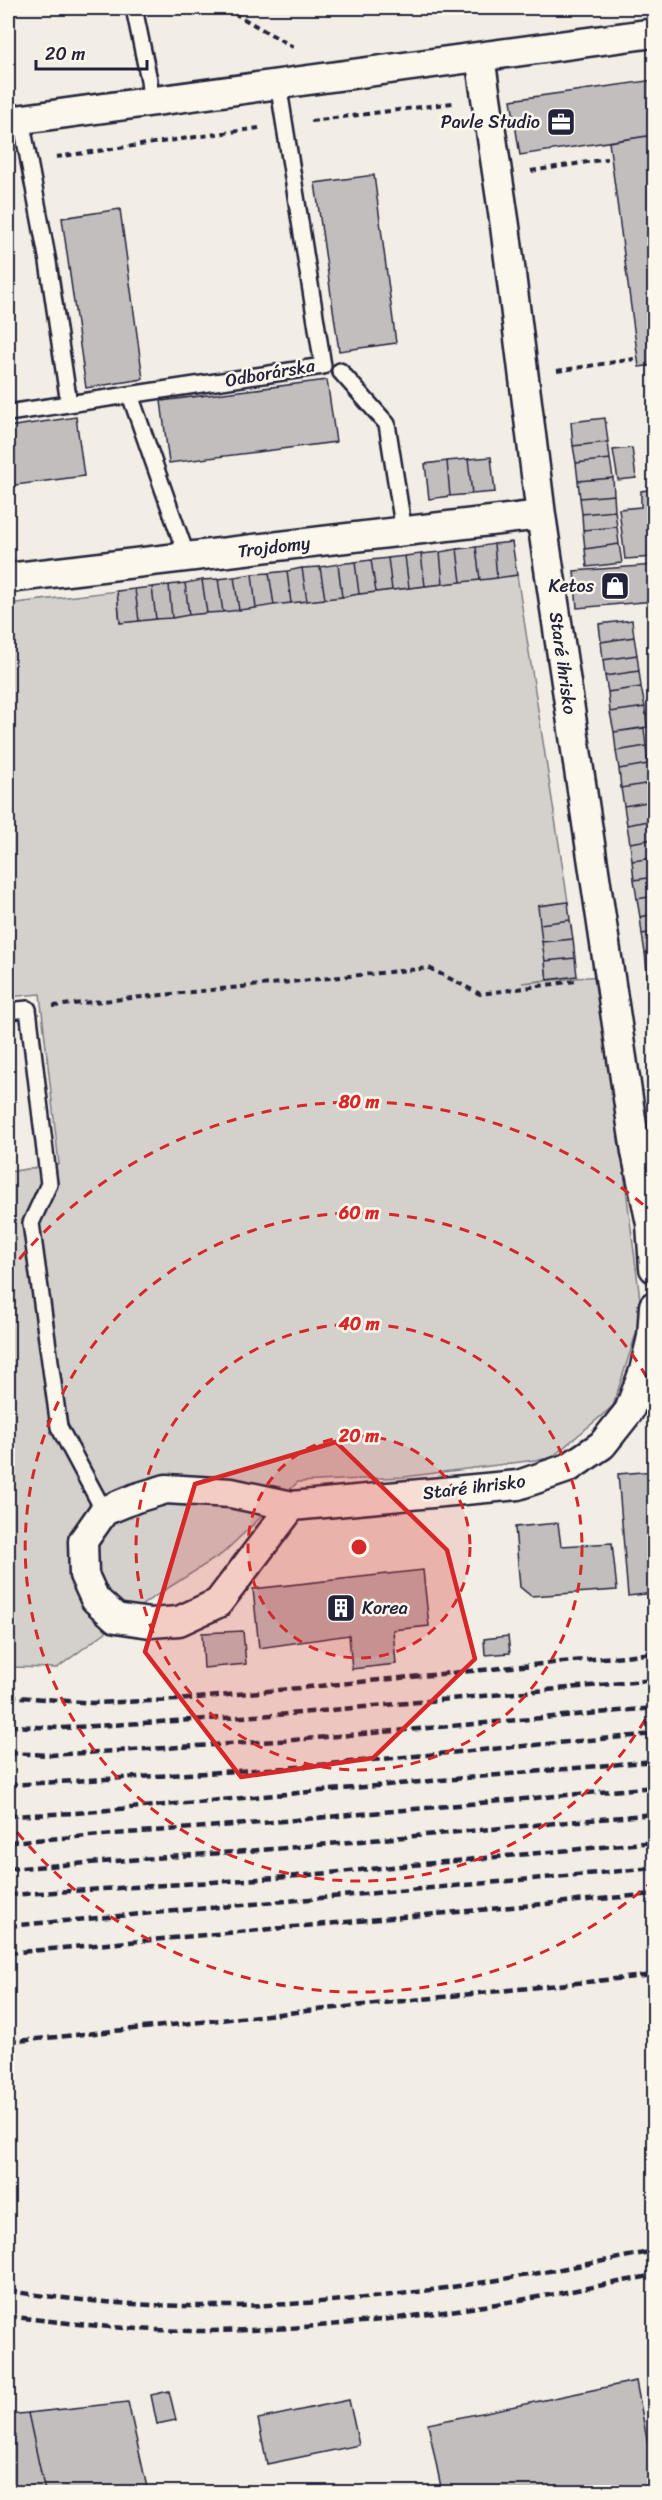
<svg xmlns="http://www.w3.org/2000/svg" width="662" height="2500" viewBox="0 0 662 2500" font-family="Sriracha,sans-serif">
	<rect width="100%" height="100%" fill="#f2eee5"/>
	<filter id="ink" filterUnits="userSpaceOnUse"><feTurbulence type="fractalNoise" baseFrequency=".0167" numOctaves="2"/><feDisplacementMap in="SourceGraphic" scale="12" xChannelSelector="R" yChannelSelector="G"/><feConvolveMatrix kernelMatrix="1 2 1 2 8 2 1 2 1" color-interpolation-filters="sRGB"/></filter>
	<g filter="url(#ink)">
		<!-- green -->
		<path fill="#d4d1cc" stroke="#7b7a84" stroke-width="1.5" d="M517,575L568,902L539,906L547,980L522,983L599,976L642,1315L613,1406L551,1458L404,1477L298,1482L222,1554L149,1600L57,1668L8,1667V1172L59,1164L40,994L8,997V604L117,591L120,623Z"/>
		<!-- building -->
		<path fill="#c2bebe" stroke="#22223b" stroke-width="1.5" d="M654,80V135L520,155L511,100Z
			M654,135V365L639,367L609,142Z
			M374,175L396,343L339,351L315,183Z
			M120,209L143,379L86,388L62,218Z
			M327,380L336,442L169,463L161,401Z
			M76,417L84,476L8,486V427Z
			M605,418L608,442L573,446L571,422Z
			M608,442L610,459L576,463L573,446Z
			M632,448L636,478L618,480L613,450Z
			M491,457L495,492L472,494L468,459Z
			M468,459L472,494L450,496L447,461Z
			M610,459L613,478L578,481L576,463Z
			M447,461L450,496L429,499L425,464Z
			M613,478L614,495L580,498L578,481Z
			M654,489V557L625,559L619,509L641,507V491Z
			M614,495L615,511L582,514L580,498Z
			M615,511L617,527L583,530L582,514Z
			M617,527L619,544L585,549L583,530Z
			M512,542L517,575L497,578L494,544Z
			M494,544L497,578L480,580L476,547Z
			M619,544L622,563L587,567L585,549Z
			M476,547L480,580L461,582L457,549Z
			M457,549L461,582L443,584L440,552Z
			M440,552L443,584L425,586L421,554Z
			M421,554L425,586L409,588L405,556Z
			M405,556L409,588L392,590L388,558Z
			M388,558L392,590L376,592L371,560Z
			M371,560L376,592L359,594L355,562Z
			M355,562L359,594L342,597L338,564Z
			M338,564L342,597L325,599L320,567Z
			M654,565V601L577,608L574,571Z
			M320,567L325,599L307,601L302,568Z
			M302,568L307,601L291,603L287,571Z
			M287,571L291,603L274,605L269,573Z
			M269,573L274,605L256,608L252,574Z
			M252,574L256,608L239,610L234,577Z
			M234,577L239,610L223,612L218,579Z
			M218,579L223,612L207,613L202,580Z
			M202,580L207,613L189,615L185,583Z
			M185,583L189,615L172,618L169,585Z
			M169,585L172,618L156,619L152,587Z
			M152,587L156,619L139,621L135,589Z
			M135,589L139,621L120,623L117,591Z
			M632,620L634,637L601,642L599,624Z
			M634,637L637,655L603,660L601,642Z
			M637,655L639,671L605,676L603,660Z
			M639,671L641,687L608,692L605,676Z
			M641,687L645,707L610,712L608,692Z
			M645,707L647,727L614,732L610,712Z
			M644,728L646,746L616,751L614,732Z
			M646,746L648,764L619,769L616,751Z
			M648,764L651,783L621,788L619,769Z
			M651,783L653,801L624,806L621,788Z
			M653,801L654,820L627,825L624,806Z
			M654,820V839L630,843L627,825Z
			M654,839V858L632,861L630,843Z
			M654,858V877L634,880L632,861Z
			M654,877V896L637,899L634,880Z
			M654,896V914L640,917L637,899Z
			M568,902L570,920L540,924L538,906Z
			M654,914V932L642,934L640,917Z
			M570,920L573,939L542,942L540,924Z
			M654,932V952L645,953L642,934Z
			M573,939L575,958L545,961L542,942Z
			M654,952V971L647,972L645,953Z
			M575,958L577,976L547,980L545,961Z
			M654,971V989L649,990L647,972Z
			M654,989V1009H651L649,990Z
			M654,1471V1593L628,1596L618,1474Z
			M558,1523L561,1546L612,1543L617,1590L531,1596L520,1587L515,1527Z
			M423,1570L429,1626L393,1630L396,1664L352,1669L349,1635L259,1648L253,1589Z
			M243,1631L246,1664L204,1668L202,1633Z
			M508,1636L510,1653L485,1655L484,1639Z
			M636,2381L654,2477V2492H442L428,2424Z
			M169,2391L176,2420L157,2424L151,2395Z
			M349,2400L359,2445L267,2464L258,2419Z
			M128,2402L148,2492H45L28,2413Z
			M28,2413L45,2492H8V2415Z"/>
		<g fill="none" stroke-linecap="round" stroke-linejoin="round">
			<!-- service casing -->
			<g stroke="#22223b" stroke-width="20">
				<path id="service" d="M134,8L149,80L151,101
					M21,119L48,262L69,404
					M340,371L387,424L404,532
					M130,395L187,557
					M8,413L323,366L278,83
					M8,1011L28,1009L49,1184L31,1223L59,1427L104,1511"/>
			</g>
			<!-- minor casing -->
			<g stroke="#22223b" stroke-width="33">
				<path id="minor" d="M480,57L505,226L541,515L636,1152L651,1224L654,1268
					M8,121L654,33
					M8,578L541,515
					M292,1506L218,1603L179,1621L150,1623L116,1618L95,1599L84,1575L83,1541L104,1511L136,1498L166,1489L231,1493L292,1506L518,1485L568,1468L602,1445L629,1411L644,1371L652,1337L654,1306"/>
			</g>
			<!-- path -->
			<path stroke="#22223b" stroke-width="4" stroke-dasharray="6 4.5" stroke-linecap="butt" d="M225,8L293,47
				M311,121L453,103
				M56,157L259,128
				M531,171L607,159
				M557,371L634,359
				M53,1006L429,968L480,994L576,981"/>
			<!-- service -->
			<use href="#service" stroke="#fbf7ec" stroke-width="15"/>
			<!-- minor -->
			<use href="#minor" stroke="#fbf7ec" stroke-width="28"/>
			<!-- rail -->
			<path stroke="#22223b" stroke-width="4.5" stroke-dasharray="9 4.5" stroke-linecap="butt" d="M8,1696L92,1703L177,1700L654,1653
				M8,1726L61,1728L289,1714L654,1680
				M8,1753L51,1755L293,1740L654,1708
				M8,1785L286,1768L654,1734
				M8,1816L75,1813L654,1761
				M8,1842L273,1822L654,1787
				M8,1869L274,1849L654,1814
				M8,1895L276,1878L654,1842
				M8,1926L654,1868
				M8,1953L654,1894
				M8,2042L654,1975
				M8,2291C71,2300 134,2306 198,2306C351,2308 505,2281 654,2251
				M8,2316C72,2324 137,2331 203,2331C355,2330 505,2305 654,2275"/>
		</g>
	</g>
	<!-- marked area -->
	<path fill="#d62828" fill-opacity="0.2" stroke="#d62828" stroke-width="4.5" stroke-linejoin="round" d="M336,1442L447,1550L475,1659L373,1758L241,1777L145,1652L195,1484Z"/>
	<!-- distance rings -->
	<circle cx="359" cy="1547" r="111" fill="#d62828" fill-opacity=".12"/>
	<g fill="none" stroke="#d62828" stroke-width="3" stroke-dasharray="10 8">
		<circle cx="359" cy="1547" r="111"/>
		<circle cx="359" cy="1547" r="223"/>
		<path d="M654 1704A334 334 0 1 1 654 1390"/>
		<path d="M654 1880A445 445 0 0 1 8 1821M8 1273A445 445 0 0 1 654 1214"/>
	</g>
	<!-- icons -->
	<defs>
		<g id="office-square" transform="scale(1.5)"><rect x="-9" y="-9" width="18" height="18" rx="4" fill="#22223b" stroke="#fbf7ec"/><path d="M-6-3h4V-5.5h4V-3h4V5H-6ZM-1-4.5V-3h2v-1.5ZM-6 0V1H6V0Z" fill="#fff"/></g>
		<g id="shop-square" transform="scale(1.5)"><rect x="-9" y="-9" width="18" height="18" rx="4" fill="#22223b" stroke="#fbf7ec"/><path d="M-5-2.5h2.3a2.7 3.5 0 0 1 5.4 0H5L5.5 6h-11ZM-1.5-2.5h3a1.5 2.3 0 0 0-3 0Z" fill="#fff"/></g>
		<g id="building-square" transform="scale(1.5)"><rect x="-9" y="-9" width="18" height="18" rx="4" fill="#22223b" stroke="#fbf7ec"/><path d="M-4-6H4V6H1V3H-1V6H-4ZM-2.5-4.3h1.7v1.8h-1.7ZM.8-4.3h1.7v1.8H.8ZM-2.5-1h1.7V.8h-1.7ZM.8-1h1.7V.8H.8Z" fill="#fff"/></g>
	</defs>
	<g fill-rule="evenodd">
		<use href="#office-square" x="561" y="122"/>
		<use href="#shop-square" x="615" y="586"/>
		<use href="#building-square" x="341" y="1608"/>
	</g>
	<g text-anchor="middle" stroke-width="5" stroke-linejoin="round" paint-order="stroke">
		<!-- poi labels -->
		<g font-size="18" fill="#22223b" stroke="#fbf7ec" text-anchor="end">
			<text x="540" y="128">Pavle Studio</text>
			<text x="594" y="592">Ketos</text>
			<text x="362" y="1614" text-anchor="start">Korea</text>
		</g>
		<!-- street labels -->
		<g font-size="18" fill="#22223b" stroke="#fbf7ec">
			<text transform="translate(270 373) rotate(-10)" y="6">Odborárska</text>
			<text transform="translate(274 547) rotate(-7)" y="6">Trojdomy</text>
			<text transform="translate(563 663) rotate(82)" y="6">Staré ihrisko</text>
			<text transform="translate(474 1487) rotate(-7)" y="6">Staré ihrisko</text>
		</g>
	</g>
	<circle cx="359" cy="1547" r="9" fill="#d62828" stroke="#fbf7ec" stroke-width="3"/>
	<g font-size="18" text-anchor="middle" font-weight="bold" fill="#d62828" stroke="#fbf7ec" stroke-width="5" stroke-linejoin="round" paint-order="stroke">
		<text x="359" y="1108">80 m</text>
		<text x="359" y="1219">60 m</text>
		<text x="359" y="1330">40 m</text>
		<text x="359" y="1442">20 m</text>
	</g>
	<!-- margin -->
	<rect width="662" height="2500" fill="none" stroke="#fbf7ec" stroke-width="30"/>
	<rect x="15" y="15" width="632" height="2470" fill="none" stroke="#22223b" stroke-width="2" filter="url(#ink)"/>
	<!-- scale -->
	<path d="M36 60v9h111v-9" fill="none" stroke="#22223b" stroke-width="3"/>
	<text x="45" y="60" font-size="18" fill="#22223b" stroke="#fbf7ec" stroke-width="4.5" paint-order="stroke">20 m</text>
</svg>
